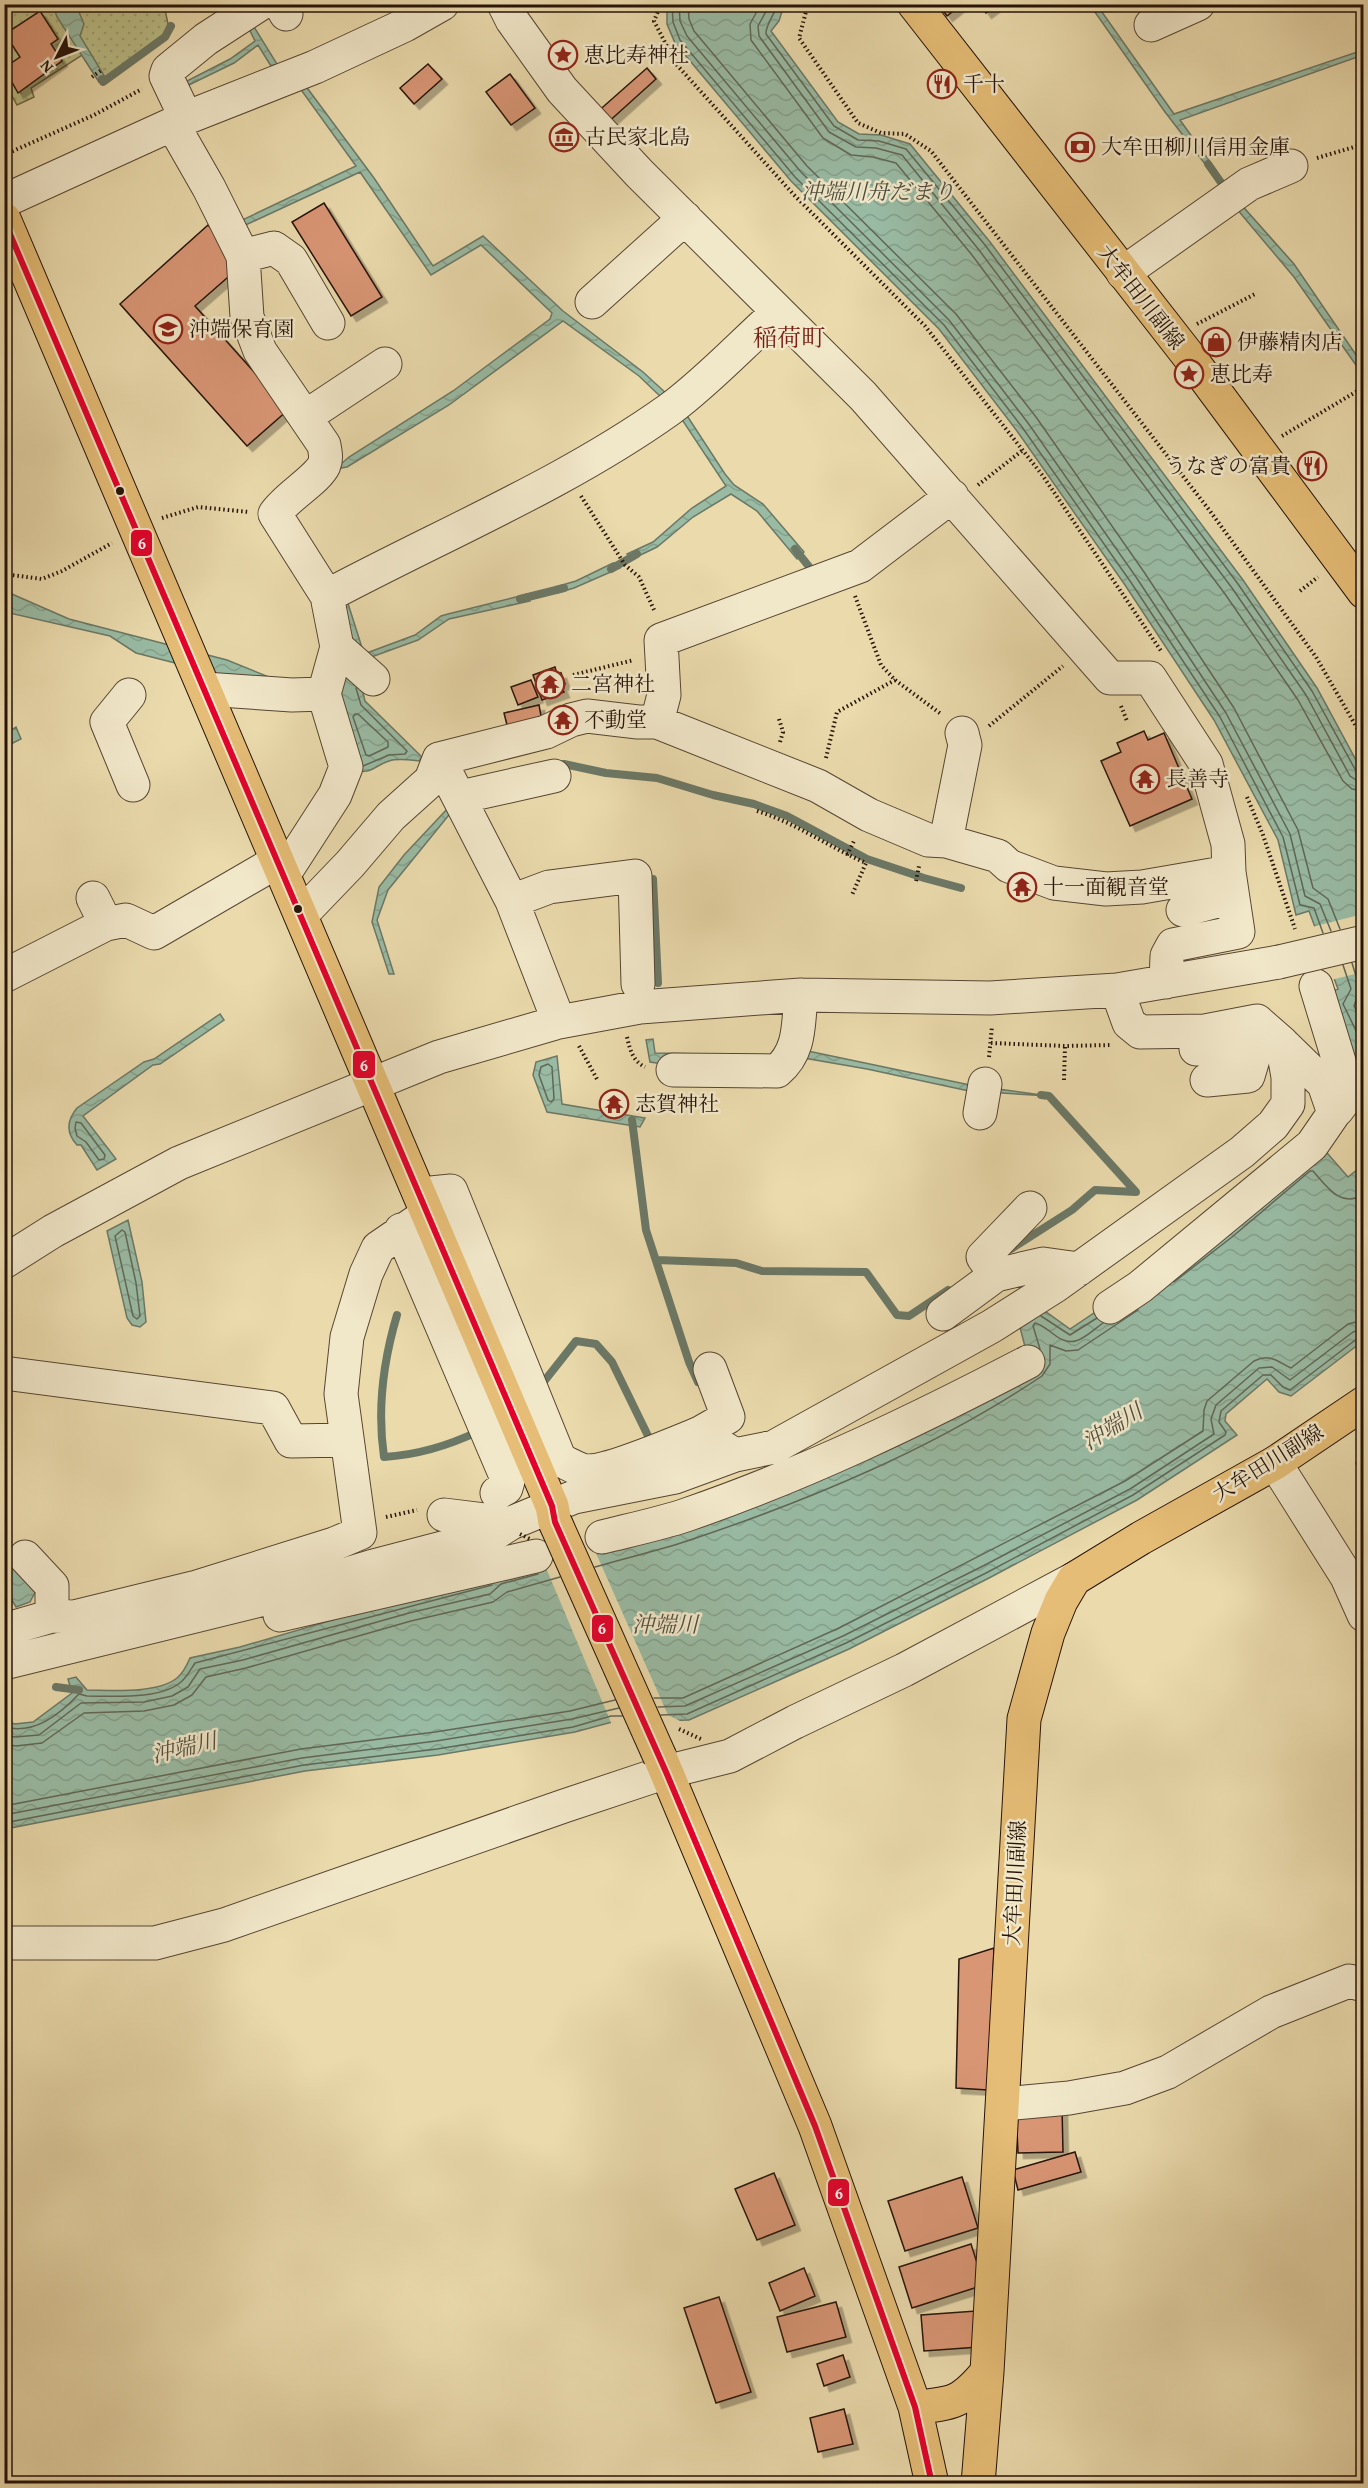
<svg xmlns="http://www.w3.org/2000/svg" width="1368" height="2488" viewBox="0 0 1368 2488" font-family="'Gentium Book Plus','Noto Serif JP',serif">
	<defs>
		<pattern id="grass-dots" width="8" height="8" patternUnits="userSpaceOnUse" patternTransform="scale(1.5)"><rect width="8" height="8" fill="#bbbe87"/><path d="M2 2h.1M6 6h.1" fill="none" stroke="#a1a273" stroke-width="1.8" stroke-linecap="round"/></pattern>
		<pattern id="water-waves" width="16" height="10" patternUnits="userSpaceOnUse" patternTransform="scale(1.5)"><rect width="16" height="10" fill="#99bba4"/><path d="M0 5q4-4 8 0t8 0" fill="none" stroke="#84a08c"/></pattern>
		<filter id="shadow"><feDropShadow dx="5.5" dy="5.5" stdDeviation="0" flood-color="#0004"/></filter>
	</defs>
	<rect width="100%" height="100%" fill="#eadaac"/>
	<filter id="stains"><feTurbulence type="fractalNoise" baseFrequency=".00333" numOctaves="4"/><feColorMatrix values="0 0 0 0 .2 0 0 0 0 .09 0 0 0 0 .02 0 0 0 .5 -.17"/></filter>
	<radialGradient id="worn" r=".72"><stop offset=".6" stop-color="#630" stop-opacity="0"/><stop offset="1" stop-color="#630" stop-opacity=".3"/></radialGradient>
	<!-- grass -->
	<path fill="url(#grass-dots)" stroke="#706848" stroke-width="1.5" d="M4,5H164L168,24L164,34L99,82L82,55L31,88L34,97L17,105L12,96L5,97Z"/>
	<!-- water -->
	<path fill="url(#water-waves)" stroke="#6b7866" stroke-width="1.5" d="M667,4L784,5L779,21L771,31L838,122L859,134L881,135L910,144L990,242L1106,397L1243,580L1317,688L1363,773V1095L1324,994L1338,989L1309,911L1296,915L1278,840L1214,720L1125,585L1017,431L939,329L791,181L675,43L667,24Z
		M53,5H76L84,24L80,36L105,77L99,82L57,17Z
		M1090,5H1097L1174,114L1363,50V55L1180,120L1216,170L1212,173L1165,112Z
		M245,21L251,22L277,64L271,66L258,45L234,63L187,86L181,84L230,59L255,41Z
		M305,85L374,178L433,266L483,236L563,311L643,372L668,395L664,400L639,376L563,321L449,405L347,467L335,469L349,457L453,391L550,319L552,313L481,245L431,275L360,172L239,228L236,223L356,166L299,87Z
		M1230,192L1294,264L1363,365L1358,368L1294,277L1226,196Z
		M682,408L725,474L734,485L763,504L804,552L797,559L757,511L731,494L693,517L657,547L632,559L627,554L653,542L692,508L726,486L677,412Z
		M613,563H616L620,568L574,588L557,593L555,587L576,581Z
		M5,591L69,619L227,660L281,682L230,677L136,653L110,636L5,612Z
		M345,594L364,654L415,635L441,616L448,614L528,594L530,601L449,619L418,640L363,660L358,672L365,701L422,757L419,761C410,760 398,758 389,761C373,766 371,776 352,769L337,671Z
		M16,727L21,739L5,747V734Z
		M457,805L388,890L377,920L394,974H389L372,922L379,887L404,855L450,806Z
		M220,1014L224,1020L160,1064L153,1065L83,1116L116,1159L97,1170L81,1145H77C66,1133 67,1120 77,1108L144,1062L154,1059Z
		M653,1039L655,1053L705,1054L670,1065L650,1062L646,1040Z
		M803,1050L970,1085L1049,1096L969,1091L867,1069L804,1058Z
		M557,1056L562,1104L645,1118L640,1127L547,1112L533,1075L536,1062Z
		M1314,1138L1348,1177L1363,1165V1341L1291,1396L1279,1392L1267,1379L1226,1414L1225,1421L1237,1435L1137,1500L989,1578L849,1649L689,1720L612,1722L575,1732L438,1755L305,1771L5,1829V1721L15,1724L33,1722L72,1693L68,1679L76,1677L87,1690C111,1690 157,1694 177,1678C183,1673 187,1665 190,1658L240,1647L624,1535L1028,1358L1017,1316L1035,1304L1070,1329L1122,1294Z
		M128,1220L142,1282L146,1322L140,1327L132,1325L127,1318L107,1231Z
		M4,1552L39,1585L30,1602L16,1607L5,1588Z"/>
	<!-- pier -->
	<path fill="#eadaac" d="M1363,914V972L1331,980L1312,927Z
		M591,1542L668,1715L684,1723L612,1725L541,1556Z"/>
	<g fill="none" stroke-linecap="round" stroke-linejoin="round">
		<!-- shore -->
		<path stroke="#606756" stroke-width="1.5" d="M672,4L673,22L680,40L795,177L944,325L1022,427L1130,581L1220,717L1283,837L1300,905L1314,908L1323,933
			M679,4L680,21L687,36L801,172L949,320L1028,423L1136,577L1226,713L1290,834L1305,896L1320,904L1331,931
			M688,4L689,19L694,31L807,166L956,314L1036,417L1144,572L1234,708L1298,830L1313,888L1328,899L1340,929
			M761,4L750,24L751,40L823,138L851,155L873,157L896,163L972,255L1225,594L1298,700L1343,781L1352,789L1364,791
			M770,4L758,26L759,36L829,132L856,147L876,148L902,155L979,250L1232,588L1306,695L1350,776L1356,780L1364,782
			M778,4C775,13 765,26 766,34L834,126L858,140L879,141L906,149L985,245L1238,584L1312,691L1356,771L1364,774
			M356,688L361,705L407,751L405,754L389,755L363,766
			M355,714H358L388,742V747L369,756L366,755L353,717Z
			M1352,963L1360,989L1354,1006L1364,1026
			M1343,965L1351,989L1343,1004L1364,1047
			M548,1064L552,1067L554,1099L551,1102L548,1100L539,1075L541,1067Z
			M76,1122L81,1123L105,1155L104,1159L99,1160L86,1142L77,1136L75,1128Z
			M122,1230L125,1232L136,1283L140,1316L137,1319L133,1316L115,1236Z
			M1174,1282L1232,1237L1310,1171H1313C1327,1187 1341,1209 1364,1194
			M1041,1316L1070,1335L1097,1318
			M1040,1349L1033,1326L1035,1323C1043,1325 1049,1331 1056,1336C1075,1350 1086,1335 1103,1323
			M595,1567C625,1558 657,1551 687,1541C810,1500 933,1449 1042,1376L1050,1364V1345L1066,1351L1078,1350L1138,1310
			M654,1698H683L839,1628L1125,1481L1203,1431L1204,1410L1207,1401L1254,1361C1271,1353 1278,1362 1291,1368L1348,1324L1364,1320
			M658,1707L685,1706L843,1636L983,1566L1130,1489L1214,1434L1211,1419L1216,1405L1259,1368L1272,1367L1290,1380L1353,1332L1364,1329
			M661,1715L687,1714L846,1643L986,1573L1133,1495L1225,1435L1226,1432L1219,1422L1221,1411L1263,1375H1271L1283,1387L1290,1390L1358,1338L1364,1337
			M4,1727C34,1735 59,1715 79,1694L87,1696C113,1696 160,1700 181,1682C187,1677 191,1669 195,1663L492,1585
			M4,1735L15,1737L39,1735L81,1703L144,1702L172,1696L188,1687L200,1669L243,1660L409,1613L490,1594L501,1584L538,1574
			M4,1744L16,1746L42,1743L84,1713L144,1711L174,1705L192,1695L206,1677L246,1668L411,1621L493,1602L507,1592L560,1577
			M4,1806L301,1749L435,1732L570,1711L615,1700
			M4,1815L302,1758L436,1741L572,1719L619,1708
			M4,1823L304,1765L437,1749L573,1727L611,1716H622"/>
		<!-- stream -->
		<path stroke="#6b7866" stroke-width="8" d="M102,79L103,82L165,37L171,26
			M1208,164L1227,191
			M795,549L814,573L816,572
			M611,569L637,554
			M520,599L564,588
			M556,765L564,764L606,773L657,778L713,795L754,804L787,816L867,859L924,878L961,888
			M653,879L658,983
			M632,1120L646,1230L689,1362L698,1382
			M1011,1249L1072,1210L1095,1190L1136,1192L1049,1096L1041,1095
			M657,1260L736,1263L762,1271L866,1272L897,1315L909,1316L948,1290
			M397,1315C383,1362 377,1409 384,1457C417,1455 450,1445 479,1431
			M542,1384L576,1341L596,1344L612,1362L652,1444
			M56,1687L79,1690"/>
	</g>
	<!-- building -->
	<path fill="#d99675" stroke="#261309" stroke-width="1.5" filter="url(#shadow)" d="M938,4H962L947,16Z
		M980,4H998L986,13Z
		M40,11L58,39L51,44L62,61L18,93L4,68L20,57L5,34Z
		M428,64L442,79L414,104L400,88Z
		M647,68L656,79L605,125L595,114Z
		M510,74L535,108L511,125L486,92Z
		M324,203L382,297L351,316L292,222Z
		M208,225L243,264L195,306L288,410L247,446L120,304Z
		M555,667L557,674L561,673L565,684L561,685L564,692L542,700L533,675Z
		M531,680L538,697L518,705L511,687Z
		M539,705L542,721L508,729L504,713Z
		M1144,731L1148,740L1164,733L1192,799L1130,826L1101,761L1121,752L1117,743Z
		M1364,1460V1484L1356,1463Z
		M994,1948L988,2090L956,2088L959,1959Z
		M1062,2107L1063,2152L1018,2153L1016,2109Z
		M1075,2152L1081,2172L1018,2190L1013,2170Z
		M774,2173L795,2225L757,2240L735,2189Z
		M962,2177L978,2228L905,2251L888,2201Z
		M971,2244L984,2285L912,2308L899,2267Z
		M804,2268L815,2296L780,2311L769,2283Z
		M719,2297L751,2392L716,2403L684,2308Z
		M836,2302L846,2337L787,2352L777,2317Z
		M976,2311L979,2347L924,2351L921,2315Z
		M843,2355L850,2377L824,2386L817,2364Z
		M844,2409L853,2444L818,2452L810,2418Z"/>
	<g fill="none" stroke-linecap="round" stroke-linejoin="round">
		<!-- minor casing -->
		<g stroke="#574532" stroke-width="35">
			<path id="minor" d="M280,4L286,14
				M504,4L512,20L562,90L639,173L863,396L1110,678H1150L1206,764L1228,844L1229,872L1238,932L1173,945L1167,956L1166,982
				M1151,25L1198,4
				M186,118L166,76L168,70L206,39L260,4
				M173,125L209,188L243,256L247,317L260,351L324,445C325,452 327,458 324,465C317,480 286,497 275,514L327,596L337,647L324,694L346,767L335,795L284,874
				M4,201L186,118L315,67L405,25L442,4
				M243,256L274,248L291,260L328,323
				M1123,273L1249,184L1291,166
				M592,302L685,218
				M305,417L385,364
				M327,596C441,535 565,484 670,409C708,381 743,343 778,312
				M337,647L373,679
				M205,689L292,695L324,694
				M129,695L107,722L133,785
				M657,722L664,695L661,640L860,566L952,496
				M439,759L512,901L559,1022
				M460,797L554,776
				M946,841L965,745L962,733
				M93,898L106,924
				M512,901L549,887L635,876L638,984
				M1183,910L1217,901L1215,876
				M301,915L350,864L391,816L431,780L439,759L546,732L571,720L587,716L638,722H657L818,786L869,815L928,840L946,841L998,856L1009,866L1054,883L1106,889L1142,887L1229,872
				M4,976L106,924L126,920L154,933L278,861
				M1316,986L1349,1094L1337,1110
				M1196,1049L1236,1045L1253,1059L1248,1076L1207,1080
				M673,1070L777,1071C801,1051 798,1024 801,995
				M980,1113L985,1084
				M421,1194L451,1191L560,1460C567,1463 575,1468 582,1470C601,1475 678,1442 700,1433L735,1455
				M401,1230L508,1481L506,1488L497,1493
				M4,1262L53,1231L179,1163L439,1057L559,1022L640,1007L801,995L990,998L1117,990L1279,962
				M996,1275L983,1257L1030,1208
				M1110,1307L1140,1287L1312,1145L1334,1113L1324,1084L1282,1043
				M943,1314L996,1275L1043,1264L1079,1269
				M4,1373L273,1408L291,1441L347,1440
				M700,1433L728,1417L710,1369
				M1275,1463L1347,1577L1364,1615
				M444,1515L509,1523
				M602,1537C630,1530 659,1524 686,1515C805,1474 917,1420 1028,1362
				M25,1557L52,1586V1616
				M280,1615L536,1556
				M4,1630L52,1616L74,1617L197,1587L334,1544L360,1533L341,1394L347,1337L366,1274L378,1248L429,1213
				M4,1663L268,1598L370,1567L492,1535L511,1523L574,1497L675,1477L735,1455L774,1447L992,1326L1055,1286L1242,1152L1273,1125L1288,1104V1077L1282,1043L1257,1021L1205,1031L1140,1032L1129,1023L1117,990
				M4,1943H155L224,1925L564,1806L666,1772L730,1756L795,1722L904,1670L1074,1579
				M1003,2104L1069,2098L1125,2088L1168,2072L1271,2012L1349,1981L1364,1985"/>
		</g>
		<!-- major casing -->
		<g stroke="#261309" stroke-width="35">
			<path id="major" d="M914,4L1191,359L1364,592
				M4,219L552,1506L555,1522
				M660,1757L815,2126L915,2407L932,2484
				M915,2407C954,2404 962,2402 987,2372L1024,1719L1048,1633L1061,1601L1074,1579L1141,1538L1275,1463L1364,1403
				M978,2484L987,2372"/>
		</g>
		<!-- path -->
		<path stroke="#261309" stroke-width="4" stroke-dasharray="1.5 3" stroke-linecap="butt" d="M661,4L654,21L676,64L794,195L925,326L1043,476L1161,651
			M808,4L799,38L858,123L881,133L905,134L931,151L1210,511L1316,657L1364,740
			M92,77L103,69
			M4,155L94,115L142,89
			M1317,158L1364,144
			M1197,324L1257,293
			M1282,436L1364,387
			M978,485L1023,450
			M581,496L625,565L639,577L655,612
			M162,518L198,507L249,512
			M4,574L42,579L62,571L112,543
			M1300,591L1318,577
			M855,596L881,665L895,680L941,714
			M573,675L634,660
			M1121,706L1127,721
			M779,719L783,732L780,742
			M989,726L1063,666
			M826,758L837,712L895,680
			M1247,797L1263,835L1295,929
			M757,811C796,823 829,847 866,863L852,895
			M847,855L855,839
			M916,881L919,866
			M627,1037C630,1050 633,1061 645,1067
			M991,1043L1065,1046L1111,1045
			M579,1046L598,1081
			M989,1057L992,1026
			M1064,1080L1065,1046
			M386,1517L417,1510"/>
		<!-- minor -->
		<use href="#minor" stroke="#f1e7c9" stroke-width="33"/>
		<!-- major -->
		<use href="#major" stroke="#e5bd76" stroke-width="33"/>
		<!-- minor-bridge casing -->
		<g stroke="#574532" stroke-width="35" stroke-linecap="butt">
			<path id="minor-bridge" d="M1279,962L1364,942"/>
		</g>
		<!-- major-bridge casing -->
		<g stroke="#261309" stroke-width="35" stroke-linecap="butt">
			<path id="major-bridge" d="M555,1522L660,1757"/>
		</g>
		<!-- path-bridge -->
		<path stroke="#261309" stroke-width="4" stroke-dasharray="1.5 3" stroke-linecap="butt" d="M520,1534L532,1540
			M679,1729L703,1740"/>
		<!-- minor-bridge -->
		<use href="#minor-bridge" stroke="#f1e7c9" stroke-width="33"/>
		<!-- major-bridge -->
		<use href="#major-bridge" stroke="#e5bd76" stroke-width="33"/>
		<!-- bus-1 casing -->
		<g stroke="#f1e7c9" stroke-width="10">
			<path id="bus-1" d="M4,220L552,1506L555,1522L666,1772L815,2126L915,2407L932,2484"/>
		</g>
		<!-- bus-1 -->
		<use href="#bus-1" stroke="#e4002b" stroke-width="6"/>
	</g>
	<!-- icons -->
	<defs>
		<g id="sight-ring" transform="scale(1.5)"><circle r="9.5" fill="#f1e7c9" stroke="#8f2418" stroke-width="1.5"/><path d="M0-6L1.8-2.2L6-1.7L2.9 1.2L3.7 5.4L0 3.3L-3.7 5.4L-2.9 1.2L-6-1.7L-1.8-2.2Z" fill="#8f2418"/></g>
		<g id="restaurant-ring" transform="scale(1.5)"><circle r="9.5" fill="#f1e7c9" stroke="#8f2418" stroke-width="1.5"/><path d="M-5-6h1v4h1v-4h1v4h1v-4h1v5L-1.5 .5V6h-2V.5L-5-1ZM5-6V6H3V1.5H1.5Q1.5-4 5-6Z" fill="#8f2418"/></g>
		<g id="museum-ring" transform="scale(1.5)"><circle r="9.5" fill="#f1e7c9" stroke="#8f2418" stroke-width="1.5"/><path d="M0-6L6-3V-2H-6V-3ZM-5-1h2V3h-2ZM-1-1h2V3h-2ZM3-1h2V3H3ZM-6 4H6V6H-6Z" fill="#8f2418"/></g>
		<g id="bank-ring" transform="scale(1.5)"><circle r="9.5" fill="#f1e7c9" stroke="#8f2418" stroke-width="1.5"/><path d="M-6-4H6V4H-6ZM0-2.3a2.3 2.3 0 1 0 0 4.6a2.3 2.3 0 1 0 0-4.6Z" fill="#8f2418"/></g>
		<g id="school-ring" transform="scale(1.5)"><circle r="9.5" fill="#f1e7c9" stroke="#8f2418" stroke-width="1.5"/><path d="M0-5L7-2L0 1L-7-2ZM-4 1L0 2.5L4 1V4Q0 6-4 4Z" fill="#8f2418"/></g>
		<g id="shop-ring" transform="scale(1.5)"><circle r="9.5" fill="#f1e7c9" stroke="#8f2418" stroke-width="1.5"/><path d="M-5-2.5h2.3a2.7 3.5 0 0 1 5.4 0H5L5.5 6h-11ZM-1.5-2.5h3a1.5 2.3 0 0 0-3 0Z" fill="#8f2418"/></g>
		<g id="temple-ring" transform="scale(1.5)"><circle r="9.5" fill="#f1e7c9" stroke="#8f2418" stroke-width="1.5"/><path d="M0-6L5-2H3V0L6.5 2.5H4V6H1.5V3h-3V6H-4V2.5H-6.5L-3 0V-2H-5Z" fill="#8f2418"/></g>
	</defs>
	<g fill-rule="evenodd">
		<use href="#sight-ring" x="563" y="55"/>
		<use href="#restaurant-ring" x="942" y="84"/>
		<use href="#museum-ring" x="564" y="137"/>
		<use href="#bank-ring" x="1080" y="147"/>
		<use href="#school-ring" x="168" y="329"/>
		<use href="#shop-ring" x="1216" y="342"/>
		<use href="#sight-ring" x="1189" y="374"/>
		<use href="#restaurant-ring" x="1312" y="466"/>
		<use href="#temple-ring" x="550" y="684"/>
		<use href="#temple-ring" x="563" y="720"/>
		<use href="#temple-ring" x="1145" y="779"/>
		<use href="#temple-ring" x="1022" y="887"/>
		<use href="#temple-ring" x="614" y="1104"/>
	</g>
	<!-- markers -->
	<g fill="#261309" stroke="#f1e7c9" stroke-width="2">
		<circle cx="120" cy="491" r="5"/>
		<circle cx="298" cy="909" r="5"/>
	</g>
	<g text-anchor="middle" stroke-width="5" stroke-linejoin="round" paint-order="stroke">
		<!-- poi labels -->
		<g font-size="21" fill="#261309" stroke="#f1e7c9" text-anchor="start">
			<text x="584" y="62">恵比寿神社</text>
			<text x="963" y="91">千十</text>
			<text x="585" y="144">古民家北島</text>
			<text x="1101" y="154">大牟田柳川信用金庫</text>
			<text x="189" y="336">沖端保育園</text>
			<text x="1237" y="349">伊藤精肉店</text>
			<text x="1210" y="381">恵比寿</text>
			<text x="1291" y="473" text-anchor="end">うなぎの富貴</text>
			<text x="571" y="691">二宮神社</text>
			<text x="584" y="727">不動堂</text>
			<text x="1166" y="786">長善寺</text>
			<text x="1043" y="894">十一面観音堂</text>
			<text x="635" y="1111">志賀神社</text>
		</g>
		<!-- street labels -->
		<g font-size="21" fill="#261309" stroke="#f1e7c9">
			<text transform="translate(1141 297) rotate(52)" y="7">大牟田川副線</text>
			<text transform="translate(1268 1463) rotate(-32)" y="7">大牟田川副線</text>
			<text transform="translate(1015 1883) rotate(-87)" y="7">大牟田川副線</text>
		</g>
		<!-- water labels -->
		<g font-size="22" font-style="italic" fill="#4e4e3f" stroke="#f1e7c9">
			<text x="878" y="199">沖端川舟だまり</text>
			<text transform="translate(1112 1426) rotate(-32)" y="8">沖端川</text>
			<text x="665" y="1632">沖端川</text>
			<text transform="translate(184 1747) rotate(-13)" y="8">沖端川</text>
		</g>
		<!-- quarter labels -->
		<g font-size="24" fill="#7a1f14" stroke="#f1e7c9">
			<text x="789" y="346">稲荷町</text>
		</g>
	</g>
	<g stroke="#f1e7c9" stroke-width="2">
		<rect x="130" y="529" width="23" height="28" rx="6" fill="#e4002b"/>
		<rect x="352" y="1050" width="24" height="29" rx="6" fill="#e4002b"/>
		<rect x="591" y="1614" width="23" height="29" rx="6" fill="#e4002b"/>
		<rect x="827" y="2178" width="23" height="29" rx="6" fill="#e4002b"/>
	</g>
	<g font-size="16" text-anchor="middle" font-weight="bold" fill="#fff">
		<text x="142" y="549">6</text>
		<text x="364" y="1071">6</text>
		<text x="602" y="1634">6</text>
		<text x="839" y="2199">6</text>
	</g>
	<!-- margin -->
	<rect width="1368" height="2488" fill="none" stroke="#eadaac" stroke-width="24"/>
	<rect x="6" y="6" width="1356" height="2476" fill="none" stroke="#261309" stroke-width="3"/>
	<rect x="12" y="12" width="1344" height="2464" fill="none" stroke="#261309" stroke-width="1.5"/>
	<!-- north arrow -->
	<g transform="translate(57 57) rotate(228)" stroke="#f1e7c9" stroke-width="4.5" paint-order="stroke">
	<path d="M0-4.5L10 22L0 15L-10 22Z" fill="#261309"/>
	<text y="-9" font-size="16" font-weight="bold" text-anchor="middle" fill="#261309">N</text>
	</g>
	<rect width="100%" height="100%" filter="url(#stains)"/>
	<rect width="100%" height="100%" fill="url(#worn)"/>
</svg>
